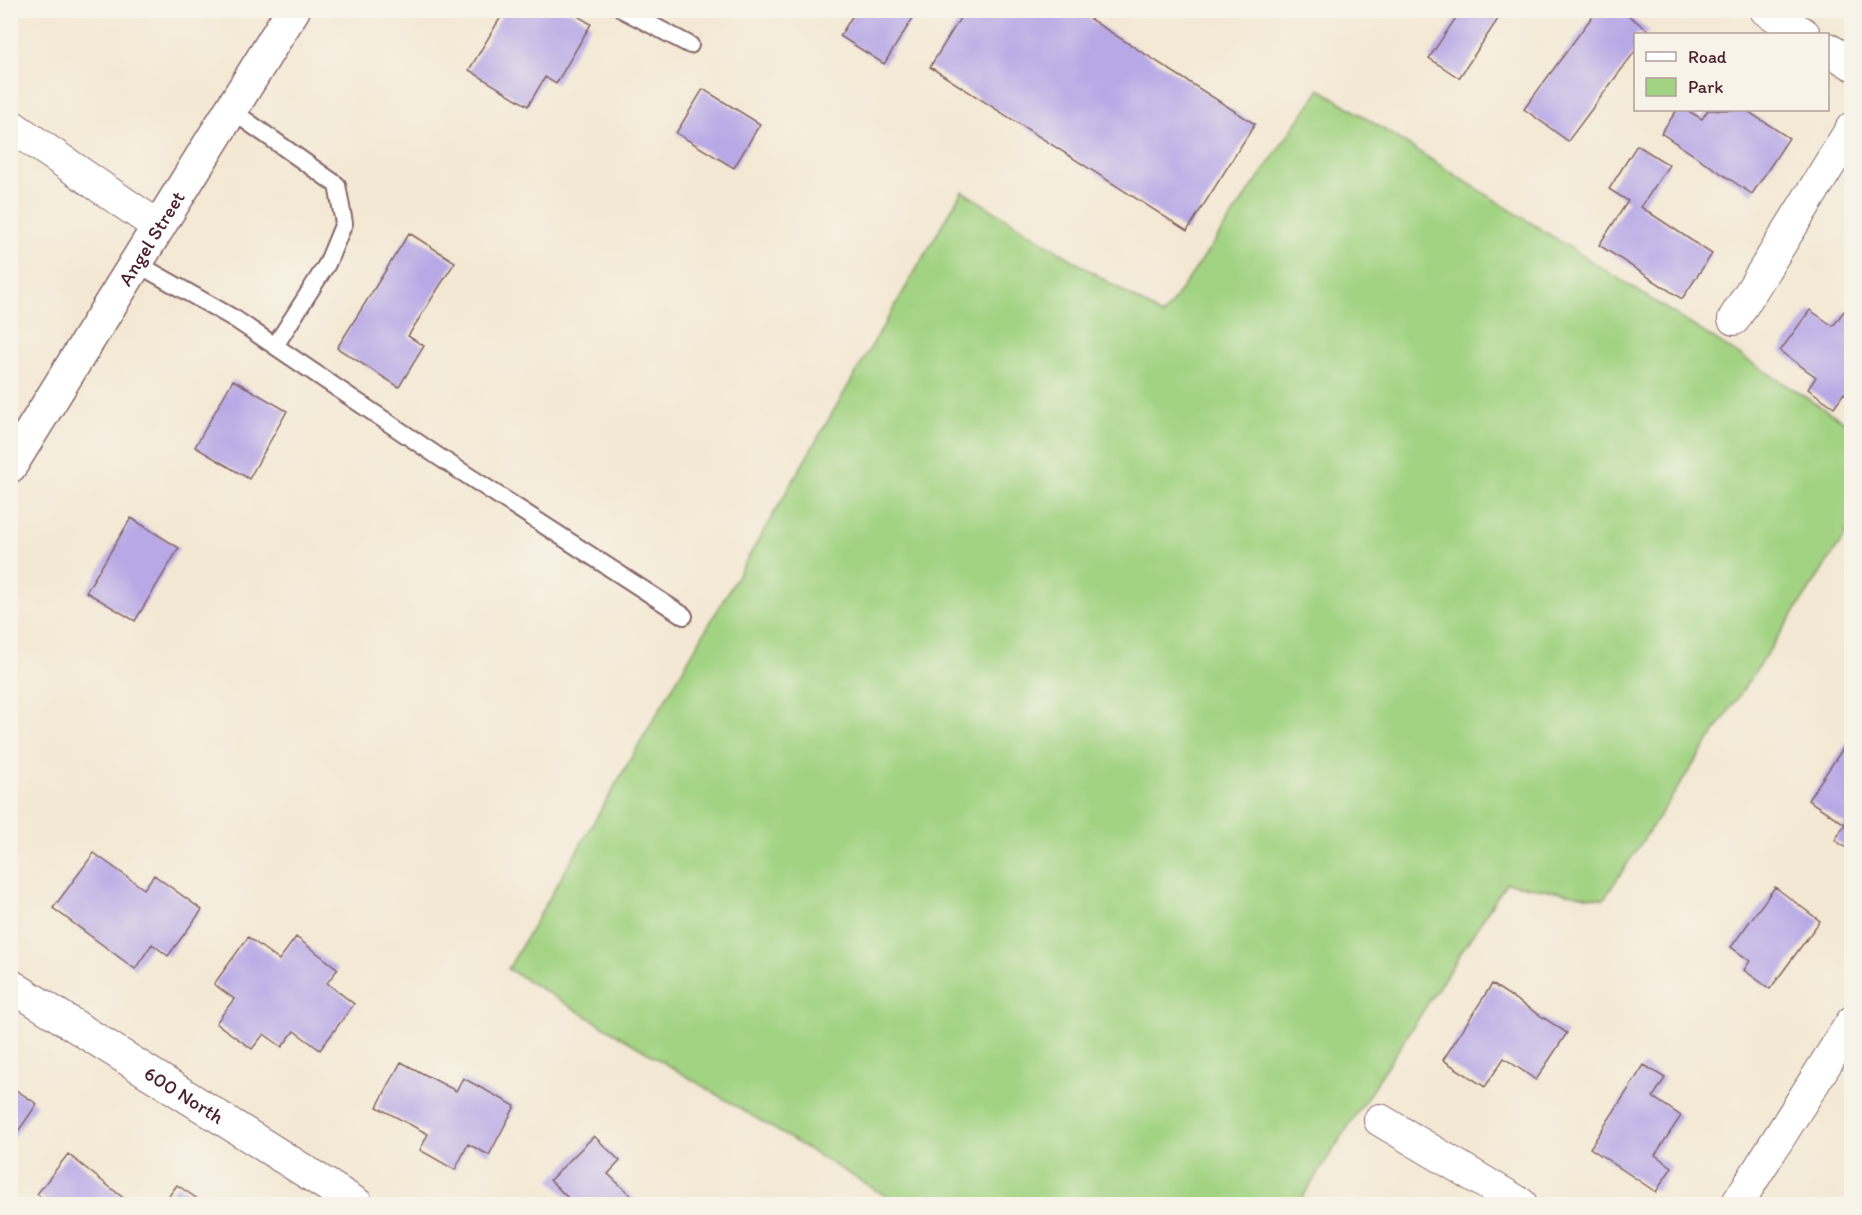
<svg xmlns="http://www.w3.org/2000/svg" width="1862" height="1215" viewBox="0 0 1862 1215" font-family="Itim,sans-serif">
	<rect width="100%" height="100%" fill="#f7f3e8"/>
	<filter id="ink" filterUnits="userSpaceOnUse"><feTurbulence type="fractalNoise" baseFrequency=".0167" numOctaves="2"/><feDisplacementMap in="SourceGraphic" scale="12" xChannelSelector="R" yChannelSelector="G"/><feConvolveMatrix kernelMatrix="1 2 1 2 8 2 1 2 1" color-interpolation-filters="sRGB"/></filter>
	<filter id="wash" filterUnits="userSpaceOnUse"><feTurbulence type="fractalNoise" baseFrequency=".008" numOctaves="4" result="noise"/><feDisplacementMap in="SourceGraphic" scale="24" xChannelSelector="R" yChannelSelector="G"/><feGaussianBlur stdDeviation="1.35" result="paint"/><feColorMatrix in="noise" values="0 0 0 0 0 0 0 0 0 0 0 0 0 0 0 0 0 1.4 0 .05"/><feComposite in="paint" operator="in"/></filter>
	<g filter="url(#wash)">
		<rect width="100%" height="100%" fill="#f3e8d3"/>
		<!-- green -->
		<path fill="#a2d382" stroke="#767956" stroke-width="1.5" d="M1320,89L1851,426V527L1604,899L1506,883L1298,1204H899L508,969L962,191L1163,316Z"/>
		<g id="blocks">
			<!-- building -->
			<path fill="#b8a8e6" d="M505,10H568L591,24L556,84L545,77L528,106L469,70Z
				M856,10H918L884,64L840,36Z
				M965,10H1076L1255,124L1187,231L930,67Z
				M1461,10H1504L1459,78L1429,58Z
				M1597,10H1621L1649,31L1647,34H1636V50L1568,141L1524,109Z
				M703,89L760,124L734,168L676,133Z
				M1677,110H1687L1702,119L1708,110H1746L1789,138L1752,194L1661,133Z
				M1637,145L1669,165L1641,207L1712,254L1682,299L1599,245L1628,201L1609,189Z
				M409,233L455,262L408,336L424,346L399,387L337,348Z
				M1810,310L1833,326L1844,311L1852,317V399L1844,393L1834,407L1808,389L1816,377L1780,351Z
				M233,380L287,411L249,479L195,447Z
				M131,518L179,548L135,621L86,592Z
				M1848,741L1852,743V852L1835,840L1845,824L1808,800Z
				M94,853L144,889L154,875L202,910L168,956L152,944L135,969L53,908Z
				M1775,887L1820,921L1770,989L1744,970L1750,961L1731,947Z
				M248,937L279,960L296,937L338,969L327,983L354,1004L320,1050L294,1031L282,1047L264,1034L252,1049L216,1023L234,999L214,984Z
				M1492,984L1567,1033L1536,1080L1504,1058L1485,1087L1443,1060Z
				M401,1062L456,1091L463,1078L515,1106L489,1155L468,1144L455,1170L420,1150L428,1134L377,1107Z
				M1644,1065L1665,1078L1653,1097L1681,1116L1655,1155L1672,1167L1656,1192L1590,1148Z
				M10,1086L37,1104L10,1143Z
				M594,1136L620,1161L608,1174L640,1204H562L568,1198L550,1180Z
				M68,1154L131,1204H51L37,1194Z
				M177,1185L205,1204H163Z"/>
		</g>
	</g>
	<g filter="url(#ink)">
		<use href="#blocks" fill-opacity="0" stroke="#856566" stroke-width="1.5"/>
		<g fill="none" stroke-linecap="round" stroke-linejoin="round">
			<!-- service casing -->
			<g stroke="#856566" stroke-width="20">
				<path id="service" d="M623,10L690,45
					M231,110L337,185L344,223L327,264L275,346
					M136,263L235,319L439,457L684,616"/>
			</g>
			<!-- minor casing -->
			<g stroke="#856566" stroke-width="34">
				<g id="minor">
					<path d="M1766,10L1804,34"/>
					<path d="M1828,49L1852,64"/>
					<path d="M10,125L159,227"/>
					<path d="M1734,319L1852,128"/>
					<path id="s1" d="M10,985L357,1204"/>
					<path d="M1380,1120L1521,1204"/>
					<path d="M1737,1204L1852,1022"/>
				</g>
			</g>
			<!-- secondary casing -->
			<g stroke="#856566" stroke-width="36">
				<g id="secondary">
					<path id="s2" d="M10,466L293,10"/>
				</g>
			</g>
			<!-- service -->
			<use href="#service" stroke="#fff" stroke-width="16"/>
			<!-- minor -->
			<use href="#minor" stroke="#fff" stroke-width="32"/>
			<!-- secondary -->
			<use href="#secondary" stroke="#fff" stroke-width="33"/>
		</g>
	</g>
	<g text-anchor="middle" stroke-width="6" stroke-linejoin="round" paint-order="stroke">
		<!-- street labels -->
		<g font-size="20" fill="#4a1f2b" stroke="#f7f3e8">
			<text dy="7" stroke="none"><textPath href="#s2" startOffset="268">Angel Street</textPath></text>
			<text dy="7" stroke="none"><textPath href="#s1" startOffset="206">600 North</textPath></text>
		</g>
	</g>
	<!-- margin -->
	<rect width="1862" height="1215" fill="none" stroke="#f7f3e8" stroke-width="36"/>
	<!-- legend -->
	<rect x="1634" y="33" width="195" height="78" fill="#f7f3e8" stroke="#b29e9c" stroke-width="1.5"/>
	<rect x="1646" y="52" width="30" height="9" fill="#ffffff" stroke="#b29e9c" stroke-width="1.5"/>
	<text x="1688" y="63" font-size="18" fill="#4a1f2b">Road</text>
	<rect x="1646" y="78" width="30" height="18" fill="#a2d382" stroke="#b29e9c" stroke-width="1.5"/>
	<text x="1688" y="93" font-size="18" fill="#4a1f2b">Park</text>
</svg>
